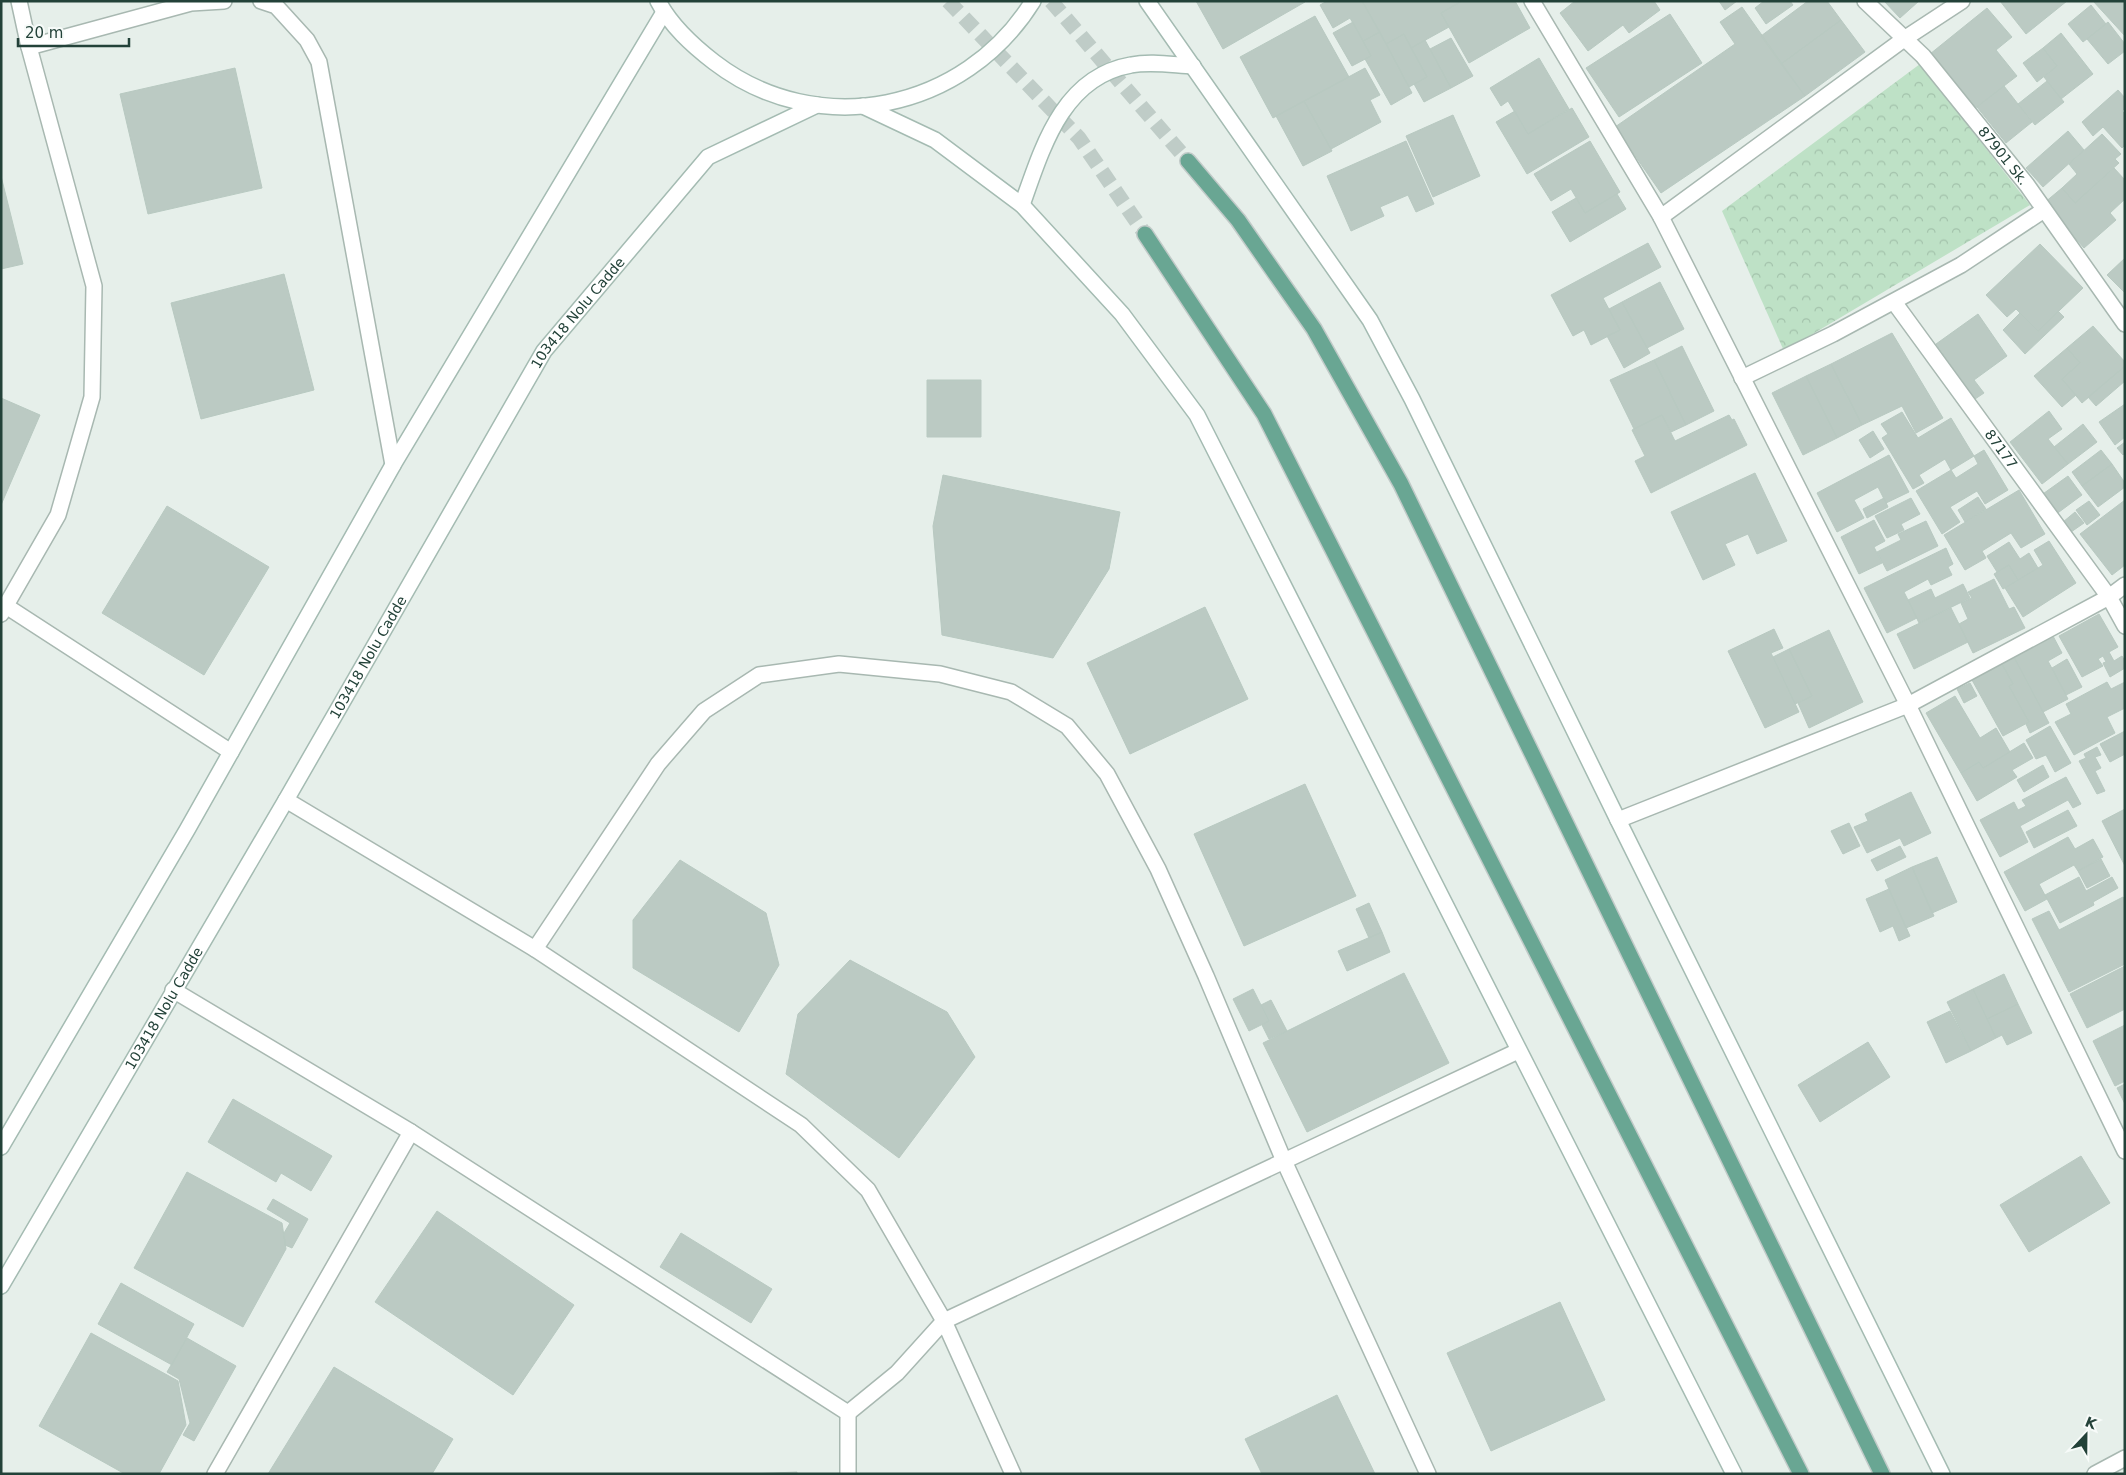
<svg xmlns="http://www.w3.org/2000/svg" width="2126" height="1475" viewBox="0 0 2126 1475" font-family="'DejaVu Sans',sans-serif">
	<defs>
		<pattern id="park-crowns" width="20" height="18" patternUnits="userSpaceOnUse" patternTransform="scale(1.25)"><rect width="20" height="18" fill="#bee1c6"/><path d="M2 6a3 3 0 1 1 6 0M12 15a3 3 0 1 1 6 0" fill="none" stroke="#a3c2ab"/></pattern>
	</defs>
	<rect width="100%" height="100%" fill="#e6efea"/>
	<!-- park -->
	<path fill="url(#park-crowns)" d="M1920,64L2030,205L1784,351L1722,211Z"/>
	<!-- building -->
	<path fill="#bbcac3" stroke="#b8c9c1" d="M1196,1H1304L1305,2L1223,49Z
		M1327,1H1362L1380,32L1363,41L1350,18L1333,28L1320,5Z
		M1362,1H1462L1441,13L1449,27L1411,48L1404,34L1386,44Z
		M1462,1H1515L1530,28L1469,63L1441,13Z
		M1575,1H1654L1660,10L1629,33L1623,25L1588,51L1560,13Z
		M1719,1H1737L1725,10Z
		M1764,1H1790L1793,5L1766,24L1755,8Z
		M1808,1H1827L1841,20L1781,64L1761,36Z
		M1884,1H1919L1900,18Z
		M2000,1H2067L2026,34Z
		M2093,1H2125V36Z
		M2091,5L2106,24L2083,42L2068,24Z
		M1742,7L1805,96L1661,193L1615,127L1735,44L1720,22Z
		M1987,8L2012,37L1996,50L2017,76L1974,109L1930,54Z
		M1670,14L1702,63L1619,117L1586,68Z
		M1315,16L1349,77L1273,118L1240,57Z
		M1841,20L1865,52L1805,96L1781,64Z
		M1353,22L1371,56L1352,66L1333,33Z
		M2108,22L2125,44V51L2108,64L2087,39Z
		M1380,32L1412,93L1391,105L1365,59L1371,56L1363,41Z
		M2061,33L2093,74L2061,99L2044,77L2057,66L2043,48Z
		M1404,34L1427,77L1409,87L1386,44Z
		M1451,38L1473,76L1451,88L1430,49Z
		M1425,40L1451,88L1424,102L1414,84L1427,77L1411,48Z
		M2043,48L2057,66L2037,82L2023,63Z
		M1539,58L1569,109L1528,134L1508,101L1501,106L1490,88Z
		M235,68L262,188L148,214L120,94Z
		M1365,68L1380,95L1370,100L1381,122L1331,149L1304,101Z
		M2047,81L2064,102L2035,125L2018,104Z
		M2004,86L2032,122L2006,143L1977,107Z
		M2118,90L2125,98V108L2122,111L2125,114V145L2122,148L2103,127L2093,136L2082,122Z
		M1304,101L1332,151L1303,166L1276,116Z
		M1572,108L1589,137L1527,174L1496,122L1515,111L1528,134Z
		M1453,115L1480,176L1433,197L1406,136Z
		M2068,131L2084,150L2043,187L2026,168Z
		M2102,134L2121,154L2115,159L2119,163L2075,203L2062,188L2077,174L2069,164Z
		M1406,141L1434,204L1416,212L1408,195L1380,207L1384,216L1351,231L1327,176Z
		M1590,141L1620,192L1585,213L1571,189L1551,201L1534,174Z
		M2114,168L2125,180V199L2110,213L2116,220L2084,248L2044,203L2062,188L2075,203Z
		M1,176L23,264L1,269Z
		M1617,194L1626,209L1570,242L1552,212L1576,198L1585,213Z
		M1648,243L1661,267L1603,298L1620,330L1591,345L1584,330L1573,336L1551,295Z
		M2040,244L2083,288L2038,331L2016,309L2007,317L1986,295Z
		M2125,258V293L2107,275Z
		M284,274L314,390L201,419L171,303Z
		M1660,282L1684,329L1647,348L1622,302Z
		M1622,302L1650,353L1624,368L1607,336L1620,330L1609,309Z
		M2058,311L2064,317L2025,354L2003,330L2020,313L2038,331Z
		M1978,314L2007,356L1974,380L1984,393L1975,399L1936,344Z
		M2093,326L2125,362V366L2082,403L2062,379L2080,363L2067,348Z
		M1892,333L1943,418L1916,433L1902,406L1862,425L1831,364Z
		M1682,346L1714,411L1686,425L1654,360Z
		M2067,348L2080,363L2062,379L2076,395L2062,407L2034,376Z
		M1654,360L1686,425L1671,432L1662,415L1634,429L1610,380Z
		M1831,364L1862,425L1837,438L1806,376Z
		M2124,367L2125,381L2096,406L2088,397Z
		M1806,376L1837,438L1803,455L1772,393Z
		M927,380H981V437H927Z
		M1,398L40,415L1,505Z
		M2125,404V437L2115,445L2099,422Z
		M2049,411L2062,429L2048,439L2068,464L2042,484L2010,442Z
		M1902,412L1918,438L1951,418L1974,456L1951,470L1945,459L1919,475L1924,483L1913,489L1882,438L1888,434L1881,424Z
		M1662,415L1675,441L1729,415L1732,420L1734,419L1747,445L1651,493L1635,461L1645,456L1632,430Z
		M2083,424L2097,442L2068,464L2054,447Z
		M1873,431L1884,449L1870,458L1859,440Z
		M2125,442V453L2123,455L2117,448Z
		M1984,450L2008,490L1985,504L1977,491L1950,507L1960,522L1942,534L1916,491L1951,470L1956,478L1978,464L1974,456Z
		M2101,450L2112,464L2082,486L2072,472Z
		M1889,455L1909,492L1886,503L1878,487L1854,500L1864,518L1837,532L1817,493Z
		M2112,464L2125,483V487L2098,507L2082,486Z
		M1755,473L1787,541L1757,554L1748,534L1725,544L1735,565L1703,580L1671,512Z
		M943,475L1120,512L1109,569L1053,658L942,635L933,526Z
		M2068,476L2082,495L2055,515L2040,496Z
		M2019,490L2045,534L2021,548L2011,533L1982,551L1986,558L1965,570L1944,535Z
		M1978,497L1986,509L1965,522L1958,510Z
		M1884,498L1888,507L1867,518L1863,509Z
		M1911,498L1920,514L1901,524L1904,530L1887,538L1875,516Z
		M2125,500V565L2112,575L2080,534Z
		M2089,501L2100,515L2087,525L2076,510Z
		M167,506L269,567L204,675L102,613Z
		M2075,512L2084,523L2071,532L2063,522Z
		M1874,520L1885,541L1874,547L1882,563L1859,574L1841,537Z
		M1926,521L1938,546L1887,571L1877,552L1901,540L1898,534Z
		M2049,541L2076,583L2023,617L2005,588L2043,565L2034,550Z
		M2009,542L2020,559L2029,553L2038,568L2018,580L2009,565L1997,572L1987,556Z
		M1946,548L1953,564L1948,567L1952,575L1931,585L1928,579L1904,592L1917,618L1887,633L1864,588Z
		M2009,565L2018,580L2003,589L1994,574Z
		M1994,579L2009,609L2014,607L2025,628L1973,653L1959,624L1968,619L1961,603L1972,598L1968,592Z
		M1963,584L1970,598L1919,623L1908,600L1931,589L1935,598Z
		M1205,607L1248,699L1130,754L1087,663Z
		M1951,608L1968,642L1914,669L1897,634Z
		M2099,614L2118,647L2109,652L2114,661L2122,656L2125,661V668L2110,677L2103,663L2106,662L2103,656L2098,659L2103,666L2082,677L2059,636Z
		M1774,629L1783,648L1771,653L1799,712L1765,728L1728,651Z
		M1829,630L1863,702L1809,728L1798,703L1812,696L1789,649Z
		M2053,636L2062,653L2048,661L2068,699L2043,712L2014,657Z
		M1789,649L1812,696L1795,704L1773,657Z
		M2014,657L2049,723L2030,733L2026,724L2029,722L2009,686L2013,684L2002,664Z
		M2067,659L2082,687L2066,695L2052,668Z
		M2002,664L2013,684L2009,686L2029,722L2003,736L1972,680Z
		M2107,682L2111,689L2125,682V708L2107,717L2115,733L2074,755L2055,722L2071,714L2066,704Z
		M1970,683L1977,696L1964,703L1957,689Z
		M1955,696L1980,738L1996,728L2010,752L1983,768L1979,762L1961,773L1926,713Z
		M2050,726L2071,763L2055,772L2046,755L2036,759L2026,740Z
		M2125,731V754L2110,762L2100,744Z
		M2024,743L2033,758L2012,770L2017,777L1977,801L1961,773L1979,762L1983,768Z
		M2097,747L2101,755L2095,757L2101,768L2095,771L2105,791L2097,794L2079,761L2086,758L2084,754Z
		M2043,765L2049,777L2024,792L2017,780Z
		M2066,777L2081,804L2073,808L2068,800L2020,826L2028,842L2000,857L1980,820L2014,802L2018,810L2026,806L2022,800Z
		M1305,784L1356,896L1244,946L1194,834Z
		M1911,792L1931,833L1904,846L1900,838L1867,853L1854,827L1868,821L1865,814Z
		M2125,809V866L2102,821Z
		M2068,810L2077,826L2034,848L2026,832Z
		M1849,823L1860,846L1843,854L1831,831Z
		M2068,837L2075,849L2093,839L2103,857L2078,871L2074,865L2039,884L2047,899L2025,911L2004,872Z
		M1900,846L1906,857L1877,871L1871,860Z
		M1937,857L1957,902L1932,913L1912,867Z
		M2101,859L2110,876L2087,888L2078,871Z
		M680,860L766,913L779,965L739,1032L633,968V920Z
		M1912,867L1934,916L1906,928L1885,880Z
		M2079,877L2086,891L2112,877L2118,888L2093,902L2094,905L2060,923L2045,895Z
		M1889,889L1910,936L1899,941L1893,926L1880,932L1866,899Z
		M2123,897L2125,901V964L2069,992L2032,919L2049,911L2059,930Z
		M1369,903L1382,932L1369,938L1356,909Z
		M1382,932L1390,952L1347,971L1338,951Z
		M850,960L947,1012L975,1057L899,1158L786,1074L798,1014Z
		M2125,966V1009L2087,1028L2070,994Z
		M1404,973L1449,1063L1307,1132L1263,1043Z
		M2004,974L2018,1004L1987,1019L1973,989Z
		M1253,989L1269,1021L1249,1031L1233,999Z
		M1973,989L1996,1038L1971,1051L1947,1002Z
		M1271,1000L1287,1031L1269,1039L1262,1025L1269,1021L1261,1005Z
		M2018,1004L2032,1033L2007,1045L2002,1035L1996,1038L1987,1019Z
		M1950,1011L1971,1051L1946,1063L1927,1022Z
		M2125,1025V1081L2115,1086L2093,1041Z
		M1868,1042L1890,1077L1820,1122L1798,1085Z
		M2125,1084V1104L2117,1088Z
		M233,1099L332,1156L311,1191L281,1173L276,1182L208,1142Z
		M2081,1156L2110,1203L2029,1252L2000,1205Z
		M187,1172L282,1223L286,1249L243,1327L134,1268Z
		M273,1199L308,1219L292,1248L285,1245L284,1233L290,1223L267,1209Z
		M437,1211L574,1305L513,1395L375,1302Z
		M681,1233L772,1289L751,1323L660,1267Z
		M121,1283L194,1324L172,1365L98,1324Z
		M1560,1302L1605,1400L1491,1451L1447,1353Z
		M91,1333L178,1381L186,1425L159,1474H125L39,1426Z
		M187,1338L236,1366L194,1441L183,1435L190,1423L179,1379L167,1372Z
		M334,1367L453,1439L432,1474H268Z
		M1337,1395L1375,1474H1262L1245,1439Z
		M797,1472V1474H749Z"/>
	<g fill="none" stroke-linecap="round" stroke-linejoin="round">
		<!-- primary-tunnel -->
		<path stroke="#bfccc7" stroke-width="15" stroke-dasharray="15 8" stroke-linecap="butt" d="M948,1L1079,138L1145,234
			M1051,1L1188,161"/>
		<!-- street casing -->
		<g stroke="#a8b8b1" stroke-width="18">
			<g id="street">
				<path d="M261,1L276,6L307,40L319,62L393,465"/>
				<path d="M1532,1L1661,217L1908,705L2125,1151"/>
				<path id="s1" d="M1865,1L1923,56L2027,185L2125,324"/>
				<path d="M29,47L191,3L224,1"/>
				<path d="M1661,217L1904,39L1962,1"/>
				<path id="s2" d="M1894,302L2109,597L2125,626"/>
				<path d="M1742,378L1833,334L1961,265L2044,210"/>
				<path d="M6,606L231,752"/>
				<path d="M1,614L58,515L92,397L94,286L29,47L19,1"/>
				<path d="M286,800L535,949L801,1125L868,1190L944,1321L1013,1474"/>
				<path d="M1618,820L1908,705L2109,597L2125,585"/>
				<path d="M535,949L658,764L704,711L759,675L839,664L940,674L1011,692L1067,726L1107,774L1158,869L1206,976L1284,1161L1428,1474"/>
				<path d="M173,990L411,1132L848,1413V1474"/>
				<path d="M848,1413L897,1373L944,1321L1518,1051"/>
				<path d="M215,1474L411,1132"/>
				<path d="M2095,1474L2125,1458"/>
			</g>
		</g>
		<!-- secondary casing -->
		<g stroke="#a4bbb2" stroke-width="18">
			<g id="secondary">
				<path d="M658,1C671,26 692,45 714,62C818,142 965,111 1033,1"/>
				<path d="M1147,1L1370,320L1412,399L1618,820L1942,1474"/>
				<path d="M863,106L935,140L1022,205L1122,314L1197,415L1734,1474"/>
				<path d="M1022,205C1042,149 1062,77 1131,65C1151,61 1173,65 1193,66"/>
				<path d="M1,1147L187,830L393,465L664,12"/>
				<path id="s3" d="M1,1286L286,800L544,351L708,157L817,105"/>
			</g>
		</g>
		<!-- primary casing -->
		<g stroke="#c1cac8" stroke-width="18">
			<path id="primary" d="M1188,161L1238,220L1314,329L1401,484L1882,1474
				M1145,234L1264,414L1801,1474"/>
		</g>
		<!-- street -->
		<use href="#street" stroke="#fff" stroke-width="15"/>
		<!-- secondary -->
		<use href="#secondary" stroke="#fff" stroke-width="15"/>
		<!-- primary -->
		<use href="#primary" stroke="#69a693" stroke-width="15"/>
	</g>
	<g text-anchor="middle" stroke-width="5" stroke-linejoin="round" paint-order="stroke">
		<!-- street labels -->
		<g font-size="14" fill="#234239" stroke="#f7fbf9">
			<text dy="5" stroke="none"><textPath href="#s1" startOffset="208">87901 Sk.</textPath></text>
			<text dy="5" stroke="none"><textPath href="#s3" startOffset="1132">103418 Nolu Cadde</textPath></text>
			<text dy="5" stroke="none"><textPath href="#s2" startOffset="182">87177</textPath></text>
			<text dy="5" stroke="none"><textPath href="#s3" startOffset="728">103418 Nolu Cadde</textPath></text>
			<text dy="5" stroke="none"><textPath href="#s3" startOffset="322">103418 Nolu Cadde</textPath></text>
		</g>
	</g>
	<!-- border -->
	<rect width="2126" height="1475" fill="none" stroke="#234239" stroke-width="5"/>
	<!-- north arrow -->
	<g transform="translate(2086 1435) rotate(22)" stroke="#f7fbf9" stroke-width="4" paint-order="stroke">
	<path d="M0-4L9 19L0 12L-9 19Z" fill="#234239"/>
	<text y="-8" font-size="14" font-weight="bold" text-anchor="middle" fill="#234239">K</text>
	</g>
	<!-- scale -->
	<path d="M18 38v8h111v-8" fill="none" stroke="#234239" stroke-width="2.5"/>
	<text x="25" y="38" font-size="15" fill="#234239" stroke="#f7fbf9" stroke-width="4" paint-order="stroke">20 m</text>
</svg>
